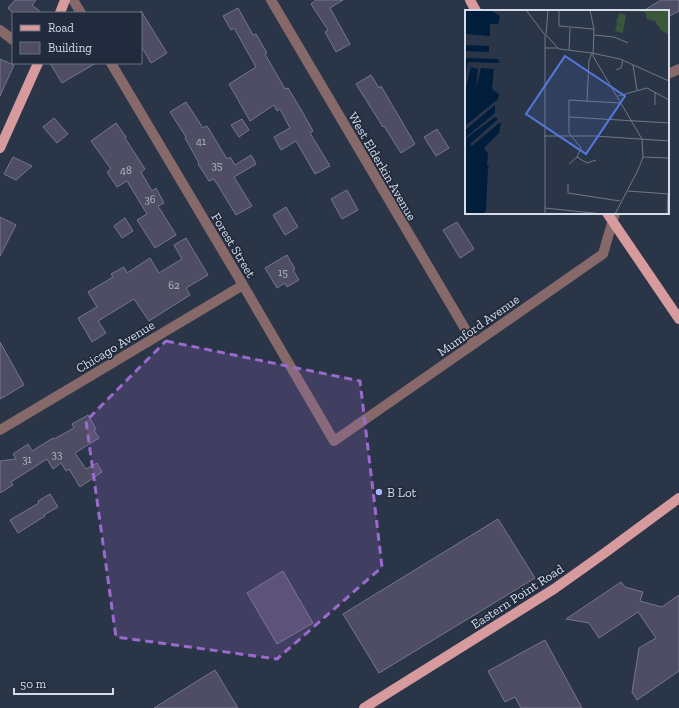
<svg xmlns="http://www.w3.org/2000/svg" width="679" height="708" viewBox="0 0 679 708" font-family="'Zilla Slab',serif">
	<rect width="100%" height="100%" fill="#2a3548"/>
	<!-- building -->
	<path fill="#4e4d63" stroke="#76768e" d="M15,0H36L32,5L42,13H13L8,8Z
		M316,0H343L330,8L350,44L336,52L325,32L328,30L311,4Z
		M661,0H679V11L668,17V11H643Z
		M238,8L253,35L256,34L267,53L265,54L285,89L288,88L303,113L313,131L310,133L330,166L315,174L296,141L281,150L274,137L290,128L280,109L277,111L274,105L250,121L229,84L256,67L234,28L231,30L223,16Z
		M141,11L167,53L151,63L141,46Z
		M0,59L14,65L0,96Z
		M50,63H96L62,83Z
		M371,75L379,88L381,86L415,144L401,153L384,126L383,127L356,84Z
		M186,102L203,128L207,126L227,159L230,157L235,165L251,155L256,164L234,177L252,206L236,215L214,179L209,181L198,164L199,163L185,138L186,137L170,112Z
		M54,118L68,134L57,143L43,127Z
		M242,119L249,130L239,137L231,125Z
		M116,123L126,137L125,138L145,169L141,172L152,191L156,188L164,203L158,206L176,235L155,248L137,220L147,214L127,181L117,187L107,172L111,169L91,141Z
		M437,129L449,148L436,156L424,137Z
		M13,157L32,166L16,180L4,174Z
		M347,190L358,210L342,219L331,199Z
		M286,207L298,227L285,235L273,215Z
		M0,217L16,225L0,256Z
		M125,218L133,231L122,238L114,226Z
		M457,222L474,249L460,258L443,230Z
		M186,238L208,275L186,288L190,295L149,321L134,299L98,321L106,333L92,342L78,318L97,307L88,292L113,277L111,274L124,267L127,273L150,258L159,273L182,259L174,245Z
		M287,255L295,269L293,270L299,280L287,287L285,283L277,288L265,268Z
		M0,342L24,385L0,399Z
		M88,415L96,429L94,430L99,438L75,453L86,469L97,463L102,472L80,487L69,469L66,471L61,463L53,469L47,459L11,482L13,485L0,493V461L16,459L13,454L28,444L32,451L53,438L54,439L74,428L72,424Z
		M50,494L58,507L44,515L45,516L18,533L10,520L39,503L38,501Z
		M498,519L535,578L379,673L343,614Z
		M283,571L313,623L277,644L247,593Z
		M621,582L625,587L643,592L640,601L662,607L679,595V671L637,700L632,692L639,648L656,638L638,612L599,638L589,623L566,619Z
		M545,640L582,708H521L515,697L505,702L488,671Z
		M215,670L238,708H154Z"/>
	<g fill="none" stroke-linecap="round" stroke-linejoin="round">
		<!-- minor -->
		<path stroke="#87696a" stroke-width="10" d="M73,0L81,13
			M271,0L474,344
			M0,30L13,40
			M111,63L243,285L334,441L603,254L615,213
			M668,74L679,69
			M0,430L243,285"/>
		<!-- major -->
		<path stroke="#d79b9e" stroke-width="10" d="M470,0L476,11
			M60,13L65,0
			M0,148L38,63
			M607,213L679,319
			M364,708L554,589L606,552L679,498"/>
	</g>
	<!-- marked area -->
	<path fill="#9a6acd" fill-opacity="0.2" stroke="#9a6acd" stroke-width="3" stroke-dasharray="8 5" stroke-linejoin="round" d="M166,341L360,381L382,567L277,659L116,637L86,421Z"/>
	<!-- markers -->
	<circle fill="#a7b1fc" stroke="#212b3d" stroke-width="1.5" cx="379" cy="492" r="4"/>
	<g text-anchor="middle" stroke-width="3.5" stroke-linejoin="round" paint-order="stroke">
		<!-- number labels -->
		<g font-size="11" fill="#b3b8c7">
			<text x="201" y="145">41</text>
			<text x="217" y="169">35</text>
			<text x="126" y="174">48</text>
			<text x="150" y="203">36</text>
			<text x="283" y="276">15</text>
			<text x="174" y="289">62</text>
			<text x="57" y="458">33</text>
			<text x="27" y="463">31</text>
		</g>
		<!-- street labels -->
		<g font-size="13" fill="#d5dce8" stroke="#212b3d">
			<text transform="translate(383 166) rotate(60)" y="5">West Elderkin Avenue</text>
			<text transform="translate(234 245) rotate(59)" y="5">Forest Street</text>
			<text transform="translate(478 325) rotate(-35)" y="5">Mumford Avenue</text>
			<text transform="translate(115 346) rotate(-31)" y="5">Chicago Avenue</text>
			<text transform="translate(517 596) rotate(-33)" y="5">Eastern Point Road</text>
		</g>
		<!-- poi labels -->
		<g font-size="13" fill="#d5dce8" stroke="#212b3d" text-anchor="start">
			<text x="387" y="497">B Lot</text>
		</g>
	</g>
	<!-- overview -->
	<g transform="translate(465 10)">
		<rect width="204" height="204" fill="#2a3548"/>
		<path d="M143,0H204V25L196,20L190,11L182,9L180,2ZM154,3L161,5L158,23L150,21L152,14L157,15L151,13Z" fill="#3a573b"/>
		<path d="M0,0H25L35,6L33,14H25V26L0,24ZM0,35L24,36V42L0,41ZM0,48L33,49L35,53L3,52L0,69ZM6,57L13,59L11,78L16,58L29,59L27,79L34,84L33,89L0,116V80ZM30,95V103L0,128V120ZM30,107L33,109L5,134L7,136L34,113H36L34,123L19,138L23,143L22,155L26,157H23L21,200L19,204H0V129Z" fill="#001e3c"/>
		<path fill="none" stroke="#6e7888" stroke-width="1" d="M61,0L80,25M94,0V16L129,19M125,0L129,19L128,46L177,129M81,24L83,0M81,25L94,39L127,43M129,25L149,27L163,33M80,38H93M104,40L105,18M168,55L172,80M151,60L156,58L158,50M153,86L182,78L204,90M122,91L124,50L127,43L155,49L204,71M190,95V82M104,107L204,113M79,126H130L204,131M112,147L122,153L131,150M178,147L204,148M104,154L112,147L116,138L104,123V90L155,93M103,174V183L155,191M163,181L204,184M80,198L138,204M80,204V25M150,204L173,160L178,147L177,129M202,204L203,184"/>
		<path fill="#5479dd" fill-opacity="0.15" stroke="#5479dd" stroke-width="2" d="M100,46L160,86L121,144L61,104Z"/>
		<rect width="204" height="204" fill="none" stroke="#d5dce8" stroke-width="2"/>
	</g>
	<!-- legend -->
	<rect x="12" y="12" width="130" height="52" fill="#212b3d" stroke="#697281"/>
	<rect x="20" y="25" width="20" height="6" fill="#d79b9e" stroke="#697281"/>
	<text x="48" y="32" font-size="12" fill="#d5dce8">Road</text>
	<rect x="20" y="42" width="20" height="12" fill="#4e4d63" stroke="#697281"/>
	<text x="48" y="52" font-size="12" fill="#d5dce8">Building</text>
	<!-- scale -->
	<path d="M14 688v6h99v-6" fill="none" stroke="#d5dce8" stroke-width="2"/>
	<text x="20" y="688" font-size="12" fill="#d5dce8" stroke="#212b3d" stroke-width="3" paint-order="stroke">50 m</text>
</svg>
